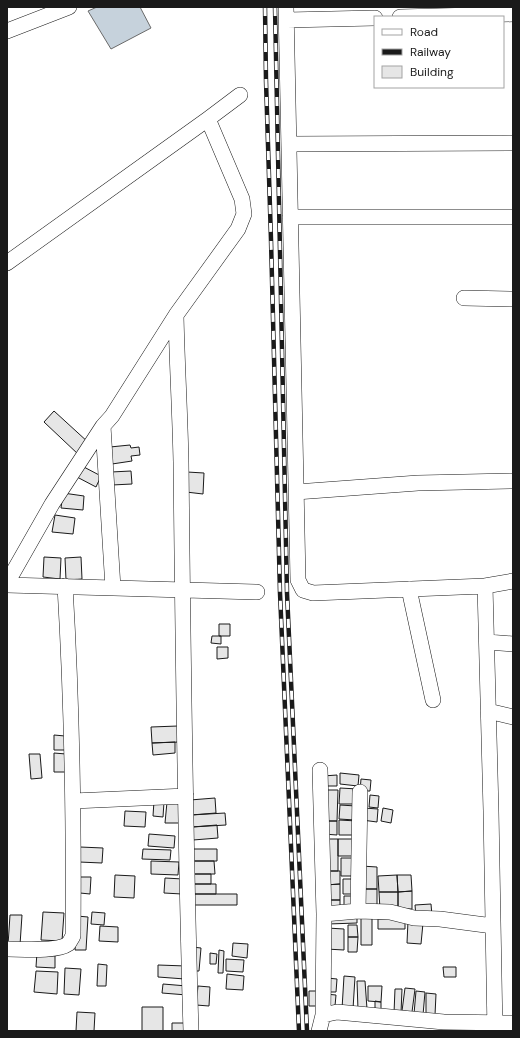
<svg xmlns="http://www.w3.org/2000/svg" width="520" height="1038" viewBox="0 0 520 1038" font-family="'DM Sans',sans-serif">
	<rect width="100%" height="100%" fill="#fff"/>
	<!-- water -->
	<path fill="#c6d2dc" stroke="#6a6a6a" d="M97,7H140L151,28L111,49L88,11Z"/>
	<!-- building -->
	<path fill="#e6e6e6" stroke="#1a1a1a" d="M54,411L89,443L79,455L44,422Z
		M130,445L131,448L139,447L140,455L131,456L132,461L112,464L110,447Z
		M82,466L101,476L96,487L77,477Z
		M131,471L132,484L112,485L111,472Z
		M187,472L204,473L203,494L186,492Z
		M63,493L84,496L83,510L61,508Z
		M55,515L75,518L73,534L52,532Z
		M44,557L61,558L60,579L43,577Z
		M81,557L82,579L66,580L65,558Z
		M219,624H230V636H219Z
		M212,636H221V644L211,643Z
		M217,647H228V658L217,659Z
		M178,726L179,742L152,743L151,727Z
		M54,735L65,736V750H54Z
		M175,742V753L153,755L152,743Z
		M54,753L66,754V772H54Z
		M29,754H40L42,778L31,779Z
		M340,773L359,775L358,786L340,784Z
		M337,775V786H323V776Z
		M361,779L371,780L370,791H360Z
		M340,788L358,789L357,804H339Z
		M324,790H338L337,821H323Z
		M370,795L379,796L378,808L369,807Z
		M215,798L216,813L191,815L190,800Z
		M154,801L164,802L163,817L153,816Z
		M167,802L180,803L179,823H165Z
		M340,805L356,806L355,820L339,819Z
		M364,808L378,809L377,822L362,820Z
		M383,808L393,810L391,823L381,821Z
		M125,811L146,812L145,827L124,826Z
		M225,813L226,825L192,827L191,815Z
		M339,820L357,821L356,835H339Z
		M323,821H337V835L323,834Z
		M217,825L218,838L193,840L192,827Z
		M149,834L175,836L174,848L148,846Z
		M324,839H338V871H324Z
		M338,839H356V856H338Z
		M80,847L103,848L102,863L79,862Z
		M143,849L171,850L170,860L142,859Z
		M192,849H217V861H192Z
		M341,858H357V876H341Z
		M151,861L179,862L178,875L151,874Z
		M192,861H214L215,874H192Z
		M361,866L377,867V889H360Z
		M324,871H340V884L325,885Z
		M192,874H211V884H192Z
		M115,875L135,876L134,898L114,897Z
		M397,875H411L412,891L398,892Z
		M397,875L398,892H379L378,876Z
		M80,877H91L90,894L80,893Z
		M165,878L183,879L182,894L164,893Z
		M343,879H355L356,894H343Z
		M192,884H216V894H192Z
		M340,884V900H325V885Z
		M360,889H377V910L360,909Z
		M412,891V909H398V892Z
		M379,892H398V909L380,910Z
		M192,894H237V905H192Z
		M344,896H355V911H344Z
		M325,900H340V912H325Z
		M431,904L432,916L416,917L415,905Z
		M43,912L64,913L62,941L41,940Z
		M92,912L105,913L104,925L91,924Z
		M361,913H372V945H361Z
		M357,914V923L328,924V916Z
		M10,915H22L20,945H8Z
		M77,916L88,917L86,950H75Z
		M378,919H405V929H378Z
		M408,921L423,923L421,944L407,943Z
		M348,925H357L358,937H348Z
		M100,926L118,927V942L99,941Z
		M327,928L344,929V950L326,949Z
		M348,937H358L357,952H348Z
		M233,943L248,944L247,958L232,956Z
		M192,947L201,948L199,971H190Z
		M219,950L224,951L223,973H218Z
		M37,952L55,953V968L36,967Z
		M210,953L217,954L216,964H210Z
		M226,959L244,960L243,972L226,971Z
		M98,964L107,965L106,986H97Z
		M158,965L186,966L185,979L158,977Z
		M443,967H456V977H444Z
		M65,968L81,969L79,995L64,994Z
		M36,971L58,972L57,994L34,992Z
		M227,974L244,976L243,990L226,989Z
		M344,976L355,977L353,1009H342Z
		M327,978L337,979L336,992H326Z
		M357,981H365L367,1009L358,1010Z
		M163,984L187,986V995L162,993Z
		M198,986L210,987L209,1006L196,1005Z
		M368,986H382L381,1002L368,1001Z
		M405,988L415,989L412,1012L402,1011Z
		M395,989H402L401,1013H394Z
		M309,991H321V1006H309Z
		M416,991L425,992L423,1015L414,1014Z
		M426,993L436,994L435,1015H426Z
		M325,994L336,995L335,1006L325,1005Z
		M375,1001L381,1002V1010L375,1009Z
		M142,1007H163V1031H142Z
		M77,1012L95,1013L94,1031H76Z
		M172,1023H189V1031H172Z"/>
	<g fill="none" stroke-linecap="round" stroke-linejoin="round">
		<!-- minor casing -->
		<g stroke="#1a1a1a" stroke-width="16">
			<path id="minor" d="M286,7L298,580L303,590L313,593L485,586L491,811L495,1031
				M400,17L513,14
				M287,20L375,18
				M7,31L69,7
				M289,144L513,143
				M290,217H513
				M7,263L208,119L240,95
				M464,298L513,299
				M176,315C177,364 180,413 181,462C183,652 185,841 191,1031
				M103,426L113,588
				M296,492L418,483L513,481
				M7,583L52,504L103,426L112,416L176,315L238,229L244,214L242,199L208,119
				M7,585L257,592
				M485,586L513,581
				M409,589L433,700
				M487,642L513,644
				M488,711L513,717
				M320,770L324,914L323,1015
				M73,801L186,796
				M358,911L360,792
				M324,914L358,911L390,912L414,918L440,919L493,926
				M7,949C21,949 57,952 68,944C70,942 71,939 73,936C74,819 72,703 65,586
				M319,1031L323,1015L337,1012L444,1022L513,1023"/>
		</g>
		<!-- minor -->
		<use href="#minor" stroke="#fff" stroke-width="15"/>
		<!-- rail casing -->
		<g stroke="#1a1a1a" stroke-width="4.5">
			<path id="rail" d="M265,7L266,81L271,240L280,593L299,1031
				M275,7L287,593L307,1031"/>
		</g>
		<!-- rail -->
		<use href="#rail" stroke="#fff" stroke-width="3" stroke-dasharray="9" stroke-linecap="butt"/>
	</g>
	<!-- border -->
	<rect width="520" height="1038" fill="none" stroke="#1a1a1a" stroke-width="16"/>
	<!-- legend -->
	<rect x="374" y="16" width="130" height="72" fill="#ffffff" stroke="#a3a3a3"/>
	<rect x="382" y="29" width="20" height="6" fill="#ffffff" stroke="#a3a3a3"/>
	<text x="410" y="36" font-size="12" fill="#1a1a1a">Road</text>
	<rect x="382" y="49" width="20" height="6" fill="#1a1a1a" stroke="#a3a3a3"/>
	<text x="410" y="56" font-size="12" fill="#1a1a1a">Railway</text>
	<rect x="382" y="66" width="20" height="12" fill="#e6e6e6" stroke="#a3a3a3"/>
	<text x="410" y="76" font-size="12" fill="#1a1a1a">Building</text>
</svg>
